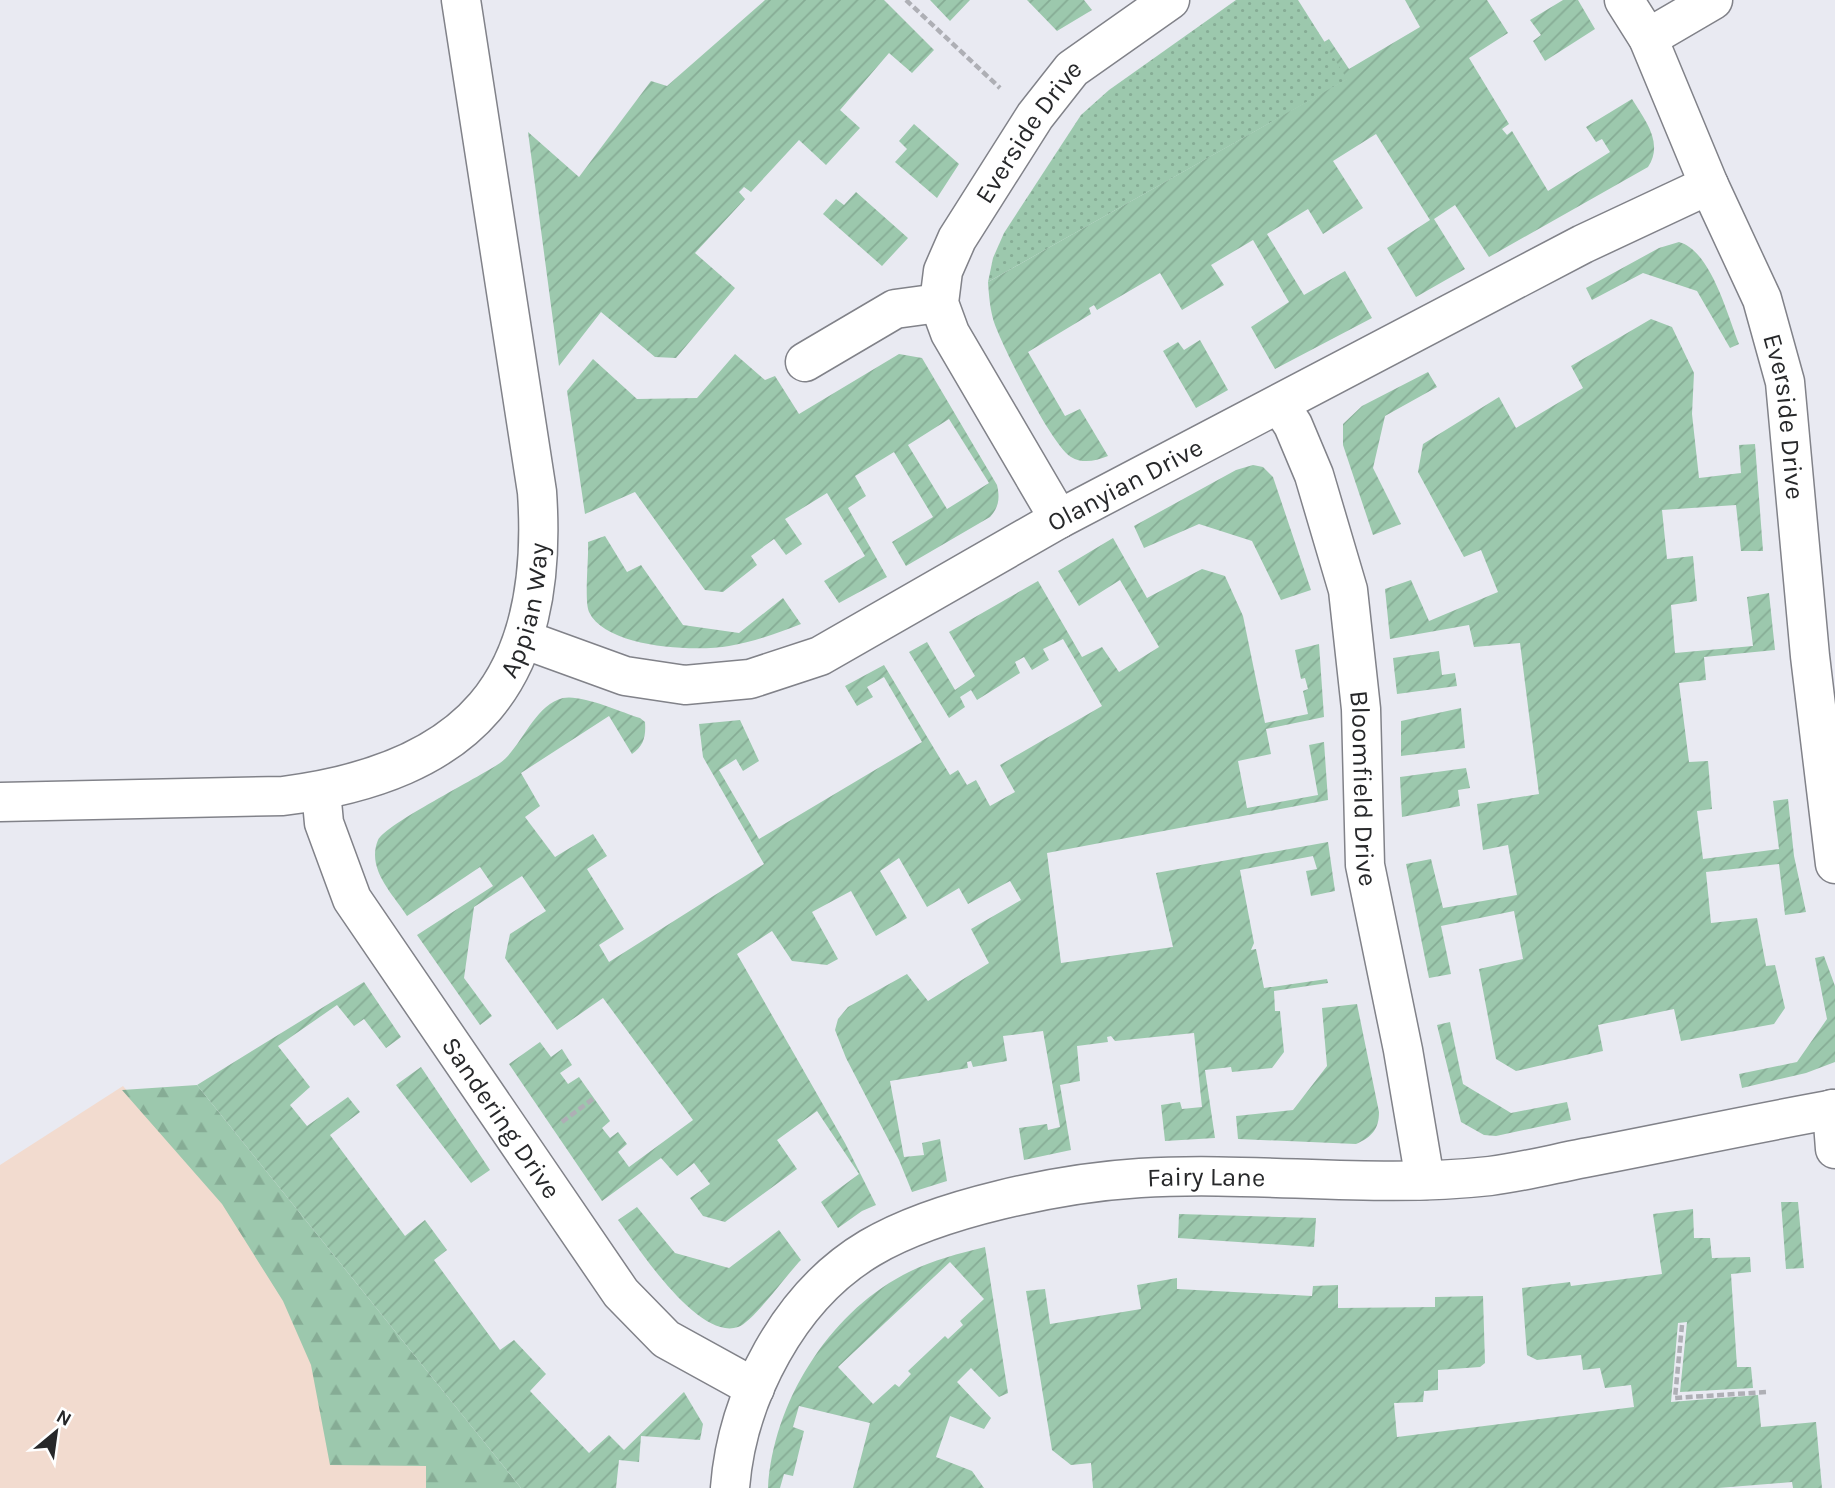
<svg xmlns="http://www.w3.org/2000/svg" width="1835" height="1488" viewBox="0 0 1835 1488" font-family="Karla,sans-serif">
	<defs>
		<pattern id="grass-dots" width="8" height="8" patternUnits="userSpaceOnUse" patternTransform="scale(1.75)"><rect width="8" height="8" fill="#9cc8ad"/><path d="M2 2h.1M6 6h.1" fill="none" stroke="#86ac95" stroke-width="1.8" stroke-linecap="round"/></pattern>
		<pattern id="forest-firs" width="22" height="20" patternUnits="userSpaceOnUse" patternTransform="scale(1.75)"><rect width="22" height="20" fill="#9cc8ad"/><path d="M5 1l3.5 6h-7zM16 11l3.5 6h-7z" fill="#86ac95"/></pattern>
		<pattern id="garden-furrows" width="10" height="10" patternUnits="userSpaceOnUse" patternTransform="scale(1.75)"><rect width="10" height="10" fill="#9cc8ad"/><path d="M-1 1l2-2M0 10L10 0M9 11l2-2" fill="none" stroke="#86ac95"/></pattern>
	</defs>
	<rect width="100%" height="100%" fill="#e9eaf2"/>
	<!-- commercial -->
	<path fill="#f2dbcf" d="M123,1086L224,1202L430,1464L431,1488H0V1165Z"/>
	<!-- grass -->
	<path fill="url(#grass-dots)" d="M1236,0H1298L1348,79L988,282L993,258L1004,233L1081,115L1109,90Z"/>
	<!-- forest -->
	<path fill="url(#forest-firs)" d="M197,1085L521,1488H426V1466L330,1465L311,1365L283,1301L222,1204L122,1090Z"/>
	<!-- garden -->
	<path fill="url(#garden-furrows)" fill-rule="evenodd" d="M765,0H884L934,50L912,73L889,53L840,110L860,128L826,165L799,140L751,192L744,187L739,192L745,199L695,253L735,288L676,358L655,357L601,312L559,366L528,132L579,177L651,81L667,86Z
		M930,0H970L950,21Z
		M1027,0H1084L1092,10L1057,31Z
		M1405,0H1487L1508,33L1469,58L1509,124L1502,129L1507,135L1512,131L1548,191L1610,152L1602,139L1596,142L1586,127L1632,99C1645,120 1664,143 1648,167L1489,257L1455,205L1434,219L1465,269L1416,297L1387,248L1430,220L1376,134L1333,161L1363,208L1323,234L1308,209L1267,234L1304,295L1345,271L1372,318L1275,369L1251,327L1289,302L1253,240L1211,265L1224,285L1182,310L1160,273L1097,310L1094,305L1089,308L1091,314L1028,352L1065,416L1080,409L1108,456C1095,461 1083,464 1071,457C1052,446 1004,349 995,325C990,311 989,296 988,282L1347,79L1324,42L1329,39L1349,69L1420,27Z
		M1563,0H1578L1595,29L1545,61L1533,41L1541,35L1530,20Z
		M914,124L959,164L937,198L895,162L907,149L899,141Z
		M856,192L908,238L882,266L823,214L836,199L844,205Z
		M1679,242C1711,251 1727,314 1739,344L1730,348L1697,291L1643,273L1592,300L1586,288L1659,248Z
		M1651,319L1672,327L1694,373L1692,414L1699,478L1741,473L1739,445L1755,444L1763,551H1741L1736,505L1662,510L1667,559L1693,556L1697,601L1671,605L1675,653L1753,646L1747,597L1769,593L1775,650L1704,657L1706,680L1679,683L1689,762L1708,761L1712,809L1697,811L1703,859L1779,849L1773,801L1788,799L1794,856L1806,912L1785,915L1779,864L1706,872L1711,923L1757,918L1766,966L1775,965L1785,1008L1774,1024L1681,1041L1674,1009L1598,1025L1603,1051L1516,1071L1496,1059L1479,969L1523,959L1514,911L1441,926L1451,974L1429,978L1406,864L1431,859L1443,908L1517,895L1508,845L1483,850L1477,804L1539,794L1520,643L1474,647L1469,625L1390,639L1385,589L1411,580L1429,621L1498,592L1481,550L1464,557L1418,472L1423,444L1499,397L1516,428L1583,388L1571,366Z
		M1200,340L1228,390L1196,408L1163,351L1178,342L1184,350Z
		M735,354L765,380L775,376L799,414L899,354L922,358L997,485C1000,498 999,507 990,517L906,566L892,542L933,517L894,452L855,476L866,496L848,508L887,577L839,603L824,581L865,556L827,493L785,519L802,544L786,555L774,539L751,556L757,565L723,592L705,590L635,492L585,514L567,391L593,359L637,399L697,398ZM949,419L989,483L947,509L908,445Z
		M1428,372L1437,387L1385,416L1373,468L1401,524L1373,535L1343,445V424L1362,406Z
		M1253,465L1263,467L1273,477L1311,590L1281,600L1252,541L1199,524L1144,548L1134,526L1236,470Z
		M605,536L627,572L641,565L683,625L739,633L783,598L801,624C778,633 753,642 729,646C695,652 606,648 589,612C584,601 589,557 588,542Z
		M1113,538L1147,598L1202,569L1225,576L1243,616L1265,723L1308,714L1303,691L1308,689L1305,678L1301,679L1295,650L1319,644L1324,717L1266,729L1271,754L1238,761L1247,808L1318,795L1309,745L1324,742L1328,800L1047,853L1061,963L1173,947L1156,873L1328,842L1335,891L1311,896L1306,871L1317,869L1313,856L1240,870L1254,943L1251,950L1256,949L1264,988L1327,979L1328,983L1274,991L1275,1011H1280L1284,1052L1272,1068L1232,1072L1231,1067L1205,1070L1215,1138L1165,1141L1161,1105L1180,1102L1182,1109L1202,1107L1194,1033L1115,1041L1111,1036L1107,1037L1108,1042L1077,1046L1080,1081L1060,1085L1071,1150L1024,1160L1019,1128L1047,1124L1048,1130L1060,1127L1043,1031L1003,1036L1007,1061L973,1067L971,1061L967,1062L968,1068L890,1081L904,1157L924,1155L922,1143L940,1139L947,1181L912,1192L899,1160L846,1058L835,1030L838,1019L848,1007L907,974L928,1001L989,963L971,929L1021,900L1010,881L968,904L959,888L927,907L899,858L880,871L907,918L876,936L851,891L812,912L838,959L827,965L792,961L772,931L737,954L845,1143L876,1205L862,1211L838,1228L821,1202L859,1174L817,1111L777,1140L797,1169L725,1222L703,1216L690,1198L710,1184L694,1163L677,1176L661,1158L602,1201L509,1064L540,1042L551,1057L562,1049L572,1065L560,1073L568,1084L579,1077L610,1121L602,1128L610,1138L618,1132L627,1144L618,1152L629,1167L693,1120L603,998L557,1030L505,958L510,934L546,911L522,876L474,907L464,978L492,1016L480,1025L417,935L493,886L480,867L407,916C393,894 366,869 378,840C386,824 478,778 500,763C522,747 534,705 563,698C581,694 621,712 640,718L645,722C646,736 644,746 632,754L609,716L521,773L540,806L525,817L555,857L593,834L607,856L587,869L624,929L599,945L609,962L764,864L703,757L699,724L740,720L759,761L743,771L736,759L719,770L759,839L922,742L884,677L867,687L873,697L857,706L845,686L884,665L950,775L958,770L967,785L976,780L990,806L1015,792L1000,765L1102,706L1063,639L1043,649L1049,660L1032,670L1024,657L1015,662L1020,673L977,700L971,690L960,697L965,707L949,718L909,652L927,642L955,690L975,676L949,632L1038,581L1082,657L1102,647L1119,672L1159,647L1120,580L1079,606L1058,571Z
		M1439,651L1442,675L1455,673L1457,686L1397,694L1393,658Z
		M1461,708L1465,748L1401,756V721Z
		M1466,768L1470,788L1458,790L1460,806L1402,817L1400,777Z
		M1824,956L1835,986V1062L1806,1073L1742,1088L1739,1074L1797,1062L1827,1019L1815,958Z
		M364,982L401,1037L386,1048L364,1019L354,1026L337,1005L278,1046L310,1087L290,1105L307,1126L348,1097L360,1112L330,1135L405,1236L425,1220L447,1250L434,1260L500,1350L514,1340L546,1374L530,1391L589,1453L609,1435L624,1450L684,1392L703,1424L700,1440L641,1436L639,1462L619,1460L616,1488H521L197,1085Z
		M1357,1004L1379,1112C1379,1129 1372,1137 1356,1144L1238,1139L1236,1116L1293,1110L1327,1066L1322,1008Z
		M1450,1022L1463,1084L1511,1113L1567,1102L1571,1120L1496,1136L1484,1135L1461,1122L1437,1025Z
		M421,1067L490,1170L471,1183L396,1085Z
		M1781,1202H1798L1804,1268L1786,1269Z
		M637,1207L675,1253L729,1268L779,1230L801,1260C787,1274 753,1322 738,1327C698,1341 637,1246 618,1220Z
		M1693,1209L1694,1238H1710L1712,1258L1750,1257L1751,1272L1731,1274L1737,1367H1751L1753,1388L1680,1392L1687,1322L1678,1323L1671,1402L1758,1395L1761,1427L1816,1422L1822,1488H1793L1792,1482L1718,1488H1093L1091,1463L1071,1465L1052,1450L1026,1291L1045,1289L1050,1324L1141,1309L1137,1285L1177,1278V1289L1312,1296L1313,1286L1338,1285V1308L1435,1307V1297L1483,1296L1485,1363L1480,1367L1438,1370V1390L1424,1391L1423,1402L1394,1403L1397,1437L1634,1407L1631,1385L1605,1388L1600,1368L1583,1370L1581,1355L1537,1360L1527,1355L1522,1288L1570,1282L1571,1286L1662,1274L1653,1214Z
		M1179,1214L1316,1218L1314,1247L1178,1238Z
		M985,1247L1008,1393L999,1397L971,1368L957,1382L991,1418L984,1429L950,1416L936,1457L972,1471L984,1488H853L870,1423L799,1406L793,1427L804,1431L793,1476L784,1474L780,1488H768C773,1403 828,1315 903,1275C929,1261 957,1254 985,1247ZM950,1262L984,1299L960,1321L963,1325L948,1339L945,1336L908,1371L911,1374L899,1387L895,1384L873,1404L838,1367Z"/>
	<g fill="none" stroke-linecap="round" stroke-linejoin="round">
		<!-- minor casing -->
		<g stroke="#818289" stroke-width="41">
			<g id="minor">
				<path id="s1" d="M1624,0L1648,38L1709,185L1762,299L1785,382L1810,656L1835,864"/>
				<path d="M1648,38L1713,0"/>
				<path d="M805,362L895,309L939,303"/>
				<path id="s2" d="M1280,405L1293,425L1314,475L1348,590L1361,709L1365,865L1403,1050L1425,1180"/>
				<path id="s3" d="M1059,519L950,333L939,303L943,271L957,239L1035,116L1072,69L1170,0"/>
				<path id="s4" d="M523,639L625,676L685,685L750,679L820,656L1059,519L1583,244L1709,185"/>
				<path id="s5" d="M321,791L324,823L352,899L621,1293L666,1339L755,1388"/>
				<path id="s6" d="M0,802L283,796C470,772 550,683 537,492L461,0"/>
				<path d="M1832,1109L1835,1149"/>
				<path id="s7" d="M730,1488C737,1397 789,1296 870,1248C938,1208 1060,1183 1140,1178C1256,1171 1374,1189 1490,1176C1522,1172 1553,1164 1584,1158C1668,1142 1751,1124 1835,1109"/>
			</g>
		</g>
		<!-- path -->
		<path stroke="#aeafb5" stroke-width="4.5" stroke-dasharray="7 3.5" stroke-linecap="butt" d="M906,0L1000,88
			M562,1122L594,1098
			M1682,1325L1675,1398L1766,1392"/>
		<!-- minor -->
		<use href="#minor" stroke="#fff" stroke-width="38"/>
	</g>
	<g text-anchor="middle" stroke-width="5" stroke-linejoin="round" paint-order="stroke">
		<!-- street labels -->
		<g font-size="26" fill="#27282a" stroke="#fff">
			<text dy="9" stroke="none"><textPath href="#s3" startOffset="444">Everside Drive</textPath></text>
			<text dy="9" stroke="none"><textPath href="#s1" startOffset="450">Everside Drive</textPath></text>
			<text dy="9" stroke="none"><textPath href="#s4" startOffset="658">Olanyian Drive</textPath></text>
			<text dy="9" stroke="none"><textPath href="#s6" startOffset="616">Appian Way</textPath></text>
			<text dy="9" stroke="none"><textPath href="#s2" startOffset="397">Bloomfield Drive</textPath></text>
			<text dy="9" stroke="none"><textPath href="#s5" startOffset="378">Sandering Drive</textPath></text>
			<text dy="9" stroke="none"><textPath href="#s7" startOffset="635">Fairy Lane</textPath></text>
		</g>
	</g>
	<!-- north arrow -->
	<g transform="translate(56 1432) rotate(29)" stroke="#ffffff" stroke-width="5" paint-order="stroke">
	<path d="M0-5L12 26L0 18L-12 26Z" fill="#27282a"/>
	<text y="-10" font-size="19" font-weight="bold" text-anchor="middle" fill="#27282a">N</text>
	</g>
</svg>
